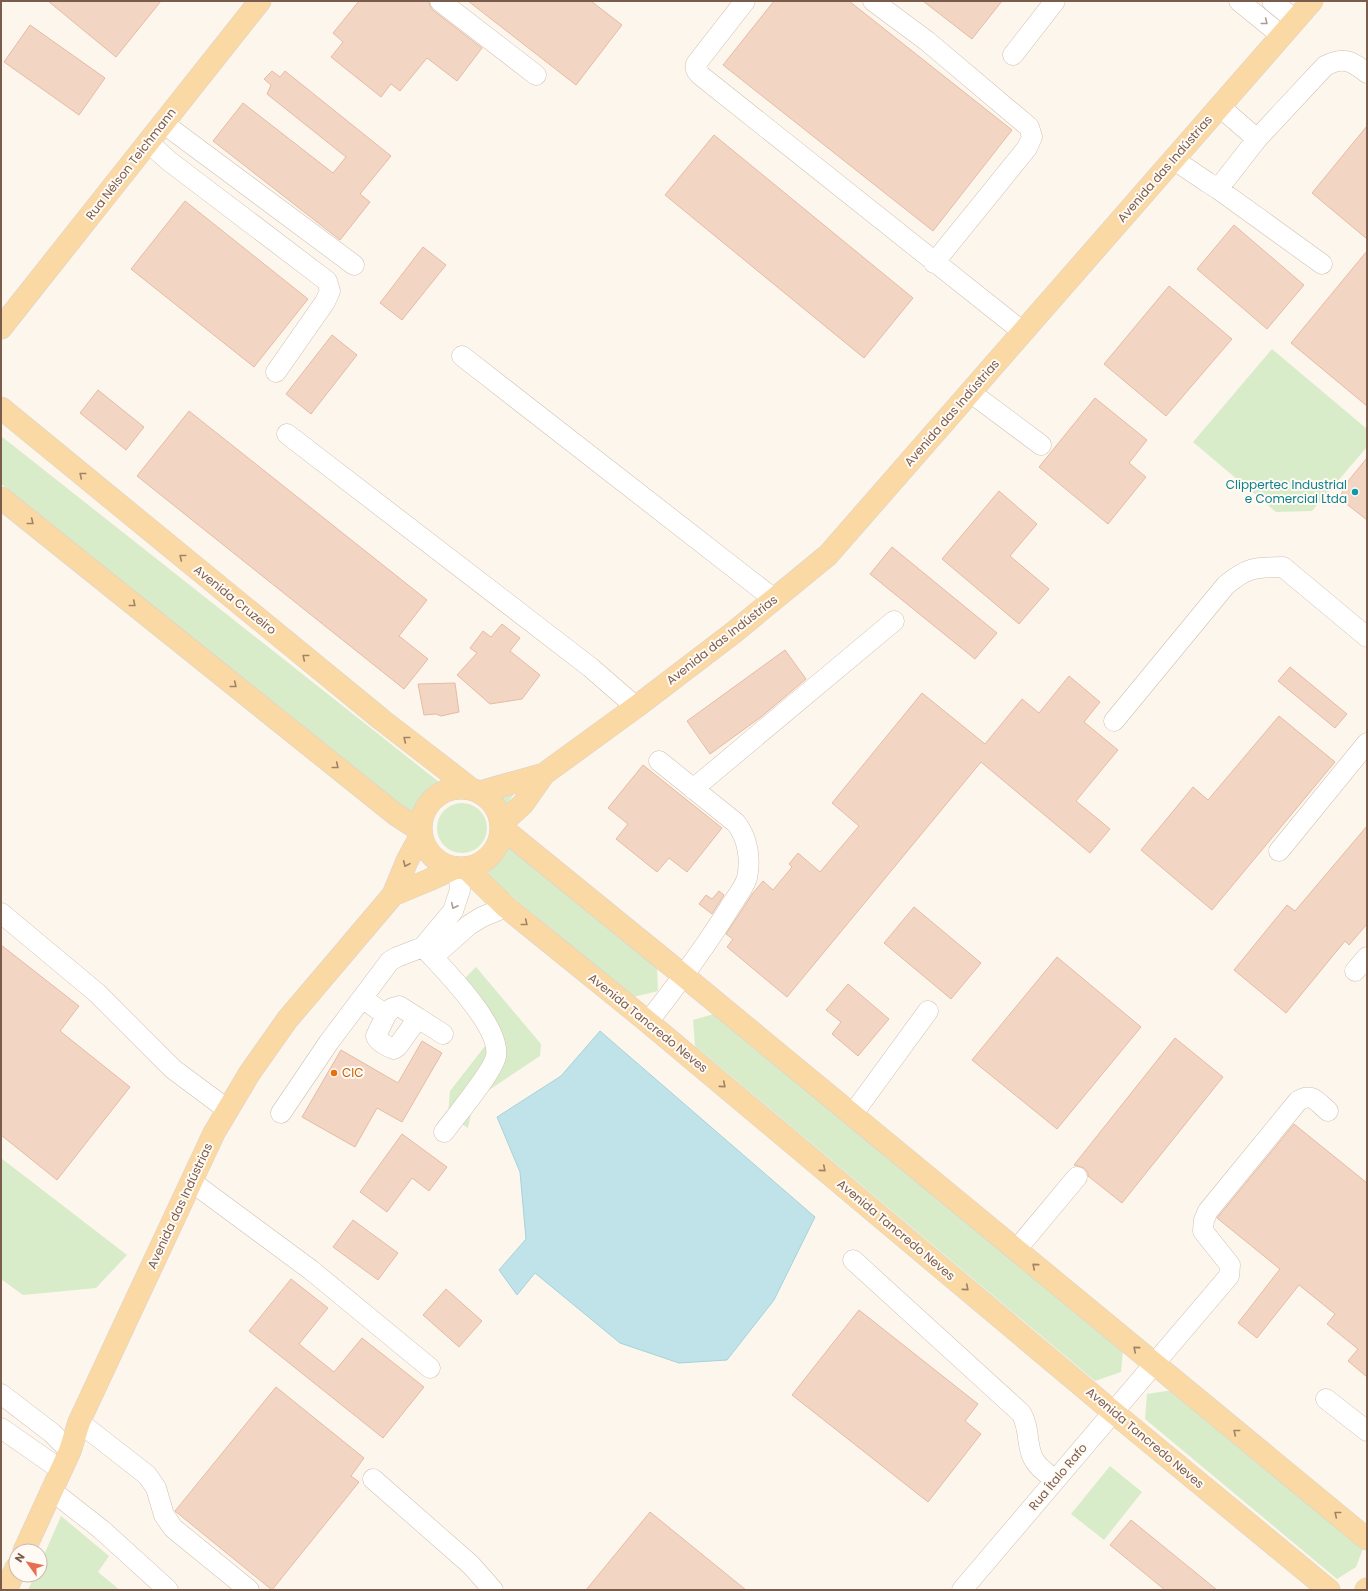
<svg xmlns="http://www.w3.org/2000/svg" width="1368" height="1591" viewBox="0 0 1368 1591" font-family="Poppins,sans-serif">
	<rect width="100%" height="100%" fill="#fdf6ec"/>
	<!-- green -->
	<path fill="#d8ecc9" d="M1272,349L1367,429V447L1312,511L1276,512L1193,442Z
		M1,436L439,782L410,817L1,484Z
		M521,784L504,808L491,794Z
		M437 828a25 25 0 1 1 50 0a25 25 0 1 1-50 0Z
		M511,843L657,964L658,991L633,997L486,875Z
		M476,967L541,1044L540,1056L474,1100L468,1128L448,1115L450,1091L485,1046L493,1029L465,978Z
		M714,1014L1123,1350L1121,1372L1095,1381L695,1046L693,1020Z
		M1,1158L127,1255L96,1288L23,1295L1,1279Z
		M1173,1390L1364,1546L1356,1567L1337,1579L1145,1419L1147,1394Z
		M1110,1466L1142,1492L1104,1540L1071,1514Z
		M61,1516L109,1556L98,1572L120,1590H28L35,1575H40V1564Z"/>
	<!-- water -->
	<path fill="#bfe3e8" stroke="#a5d3da" d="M600,1031L815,1217L774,1300L727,1360L679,1363L620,1343L535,1273L517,1295L499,1270L526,1239L520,1172L497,1117L561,1076Z"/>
	<!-- building -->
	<path fill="#f3d5c3" stroke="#e6bba3" d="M48,1H161L116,57Z
		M359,1H429L430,6L433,10L482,48L457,81L427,58L400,91L391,84L381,97L331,57L343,42L333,33Z
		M468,1H591L622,25L576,85Z
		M774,1H849L1012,130L933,231L723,65Z
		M923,1H1002L972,39Z
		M30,25L105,78L79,115L4,62Z
		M272,71L280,77L285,71L391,156L360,194L370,202L340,240L213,141L243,103L333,173L346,157L267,94L271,85L264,79Z
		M1367,126V239L1312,193Z
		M714,135L913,298L864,358L665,195Z
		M185,201L308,299L254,367L131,269Z
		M1234,225L1304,285L1267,329L1197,269Z
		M423,247L446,265L402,320L380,303Z
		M1367,251V406L1291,343Z
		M1169,286L1232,339L1166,416L1104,364Z
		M332,335L357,355L311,414L286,394Z
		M98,390L144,427L126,450L80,413Z
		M1095,398L1147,440L1129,463L1146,477L1108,524L1039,467Z
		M189,411L427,600L399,636L428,659L404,689L137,476Z
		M1367,458V520L1339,498L1349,480Z
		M999,491L1037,524L1010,556L1049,589L1019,624L942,559Z
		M892,547L997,633L975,659L870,574Z
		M502,624L520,638L510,651L540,675L522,699L490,704L457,675L477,653L470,648L483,631L491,637Z
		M785,650L806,679L761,717L710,754L687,721Z
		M1290,667L1347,714L1335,728L1278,681Z
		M1069,676L1100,702L1084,722L1118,750L1076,801L1110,829L1090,853L981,762L787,997L727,947L733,939L726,934L753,893L763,881L773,890L792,867L789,864L798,853L820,872L859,826L832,803L922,693L985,744L1022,699L1039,713Z
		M455,683L459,712L441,716L436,714L424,715L418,684Z
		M1279,716L1335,762L1212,910L1141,850L1193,787L1208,800Z
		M643,765L722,828L687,872L669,858L657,872L616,839L628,824L608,808Z
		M1367,826V924L1349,945L1345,941L1286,1013L1234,970L1287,905L1295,911Z
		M719,891L724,895L712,914L699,904L706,895L712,899Z
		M914,907L981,963L951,999L884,943Z
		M1,945L79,1006L60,1031L130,1087L57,1180L1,1135Z
		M1057,957L1141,1027L1057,1129L972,1060Z
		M848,984L889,1019L858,1056L832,1034L841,1022L826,1010Z
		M1175,1038L1223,1077L1122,1203L1088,1176V1173L1084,1168L1074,1165Z
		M422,1041L442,1053L402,1122L377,1108L355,1147L302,1117L341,1050L398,1083Z
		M1294,1124L1367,1183V1377L1348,1361L1358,1349L1327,1324L1335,1314L1299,1285L1257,1338L1238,1323L1280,1269L1217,1218Z
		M402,1134L447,1167L429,1191L412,1178L387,1212L360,1192Z
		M353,1220L398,1253L378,1280L333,1247Z
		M291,1279L328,1308L299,1344L334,1372L362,1338L424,1387L383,1438L249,1331Z
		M446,1289L482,1321L459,1347L423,1315Z
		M859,1310L978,1404L965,1421L981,1434L928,1502L792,1395Z
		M276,1387L364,1458L351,1476L359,1482L272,1590L175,1511Z
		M650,1512L746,1590H586Z
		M1131,1520L1217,1590H1165L1110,1545Z"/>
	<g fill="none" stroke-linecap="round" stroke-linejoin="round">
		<!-- minor casing -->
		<g stroke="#d1beb0" stroke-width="21">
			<path id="minor" d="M440,1L536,75
				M745,1L696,64V70L700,75L1023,332
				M873,1L927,41L1029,127L1032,137L1027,148L934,263
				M1239,1L1282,36
				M1272,1L1295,20
				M1013,55L1055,1
				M1219,106L1257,139L1218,189L1322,264
				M163,123L354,265
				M1257,139L1325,66C1343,56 1352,61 1367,73
				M148,142L169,161L327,281L330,291L325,302L276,372
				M1173,159L1207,182L1218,189
				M462,356L774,599
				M970,392L1041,445
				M287,434L590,667L636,707
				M1114,721L1226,585C1249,566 1255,568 1283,567L1367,637
				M693,789L894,621
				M1279,851L1367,743
				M1,913L97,993L173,1069L228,1110
				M423,947C443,968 501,1026 496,1056C493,1072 455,1117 444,1132
				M433,957L469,925L482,917L506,907
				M1355,971L1367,957
				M362,998L386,1015L376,1036C378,1042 388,1047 394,1049L398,1046L418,1018L443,1034
				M386,1015L392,1008L399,1006L418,1018
				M648,1022C677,985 705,948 730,907C735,899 744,888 747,878C751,860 748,838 736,823L659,761
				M281,1113L329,1042L390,961L397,957L423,947L453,911L460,890L458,868
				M852,1115L928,1011
				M192,1182L311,1270L430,1368
				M1016,1250L1077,1177
				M853,1260L1021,1413C1030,1427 1026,1444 1033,1458C1037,1467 1048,1474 1055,1480
				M1,1394L52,1433L70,1451
				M1326,1399L1367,1431
				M79,1422L147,1475L156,1488L164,1515L173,1528L249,1590
				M1,1428L61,1470
				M373,1479L471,1565L493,1590
				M51,1490L102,1530L168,1590
				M962,1590L1229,1276L1230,1265L1203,1231L1204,1220L1208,1211L1298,1101C1312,1092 1317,1102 1328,1111"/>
		</g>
		<!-- major casing -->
		<g stroke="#dad1cd" stroke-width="23">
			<path id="major" d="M1,328L260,1
				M1,408L382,720L470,788
				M1,498L395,814L421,831
				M421 828a40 40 0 1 1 80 0a40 40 0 1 1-80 0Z
				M480,792L544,774
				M502,823L523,804L544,774L636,707L733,633L828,555L1312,1
				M502,828L684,976L1367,1539
				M466,868L506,907L648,1022L1113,1412L1329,1590
				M393,895L429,880L455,868
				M24,1551L70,1451L79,1422L214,1133L249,1074L287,1020L393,895L407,861L421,835
				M6,1590L16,1568
				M1366,1590L1367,1589"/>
		</g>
		<!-- minor -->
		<use href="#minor" stroke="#fff" stroke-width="20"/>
		<!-- major -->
		<use href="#major" stroke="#fbd9a5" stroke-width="22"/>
	</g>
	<!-- one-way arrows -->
	<defs><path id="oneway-chevron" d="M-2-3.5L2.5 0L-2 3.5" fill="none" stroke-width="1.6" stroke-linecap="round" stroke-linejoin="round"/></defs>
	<g stroke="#af9d94">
		<use href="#oneway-chevron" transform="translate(1265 22) rotate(39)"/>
		<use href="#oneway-chevron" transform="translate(454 906) rotate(116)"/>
	</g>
	<g stroke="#a18267">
		<use href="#oneway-chevron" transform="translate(82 475) rotate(-141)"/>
		<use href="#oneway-chevron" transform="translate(31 522) rotate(39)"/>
		<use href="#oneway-chevron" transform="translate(182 557) rotate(-141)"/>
		<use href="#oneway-chevron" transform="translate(133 604) rotate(39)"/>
		<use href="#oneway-chevron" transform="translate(305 657) rotate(-141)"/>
		<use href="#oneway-chevron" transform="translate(234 685) rotate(39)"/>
		<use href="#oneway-chevron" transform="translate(406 739) rotate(-142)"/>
		<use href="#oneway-chevron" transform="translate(336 766) rotate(39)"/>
		<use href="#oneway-chevron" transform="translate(406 864) rotate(114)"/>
		<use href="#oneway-chevron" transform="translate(525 923) rotate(39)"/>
		<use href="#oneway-chevron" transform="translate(723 1085) rotate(40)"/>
		<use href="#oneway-chevron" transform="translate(823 1169) rotate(40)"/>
		<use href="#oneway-chevron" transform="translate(1035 1266) rotate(-140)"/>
		<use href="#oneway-chevron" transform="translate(966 1288) rotate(40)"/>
		<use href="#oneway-chevron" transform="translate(1136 1349) rotate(-140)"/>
		<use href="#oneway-chevron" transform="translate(1236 1432) rotate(-141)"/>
		<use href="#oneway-chevron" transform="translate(1337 1514) rotate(-141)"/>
	</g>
	<!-- markers -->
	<circle fill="#0f9aa8" stroke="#fffaf3" stroke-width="1.5" cx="1355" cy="492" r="4"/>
	<circle fill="#e8710a" stroke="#fffaf3" stroke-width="1.5" cx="334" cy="1073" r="4"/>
	<g text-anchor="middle" stroke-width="4" stroke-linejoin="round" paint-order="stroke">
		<!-- street labels -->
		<g font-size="12" fill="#7a5c4d" stroke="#fffaf3">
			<text transform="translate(131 164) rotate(-52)" y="4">Rua Nélson Teichmann</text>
			<text transform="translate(1165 169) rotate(-49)" y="4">Avenida das Indústrias</text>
			<text transform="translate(952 413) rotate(-49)" y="4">Avenida das Indústrias</text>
			<text transform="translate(235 600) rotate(39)" y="4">Avenida Cruzeiro</text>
			<text transform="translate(722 640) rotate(-38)" y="4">Avenida das Indústrias</text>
			<text transform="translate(648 1023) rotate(39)" y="4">Avenida Tancredo Neves</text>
			<text transform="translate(180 1206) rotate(-65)" y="4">Avenida das Indústrias</text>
			<text transform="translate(896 1230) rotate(40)" y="4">Avenida Tancredo Neves</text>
			<text transform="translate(1145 1438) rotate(40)" y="4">Avenida Tancredo Neves</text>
			<text transform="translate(1058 1477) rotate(-50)" y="4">Rua Ítalo Rafo</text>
		</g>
		<!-- culture labels -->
		<g font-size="12" fill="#0d838f" stroke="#fffaf3" text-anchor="end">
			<text x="1347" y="489">Clippertec Industrial<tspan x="1347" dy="14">e Comercial Ltda</tspan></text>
		</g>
		<!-- food labels -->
		<g font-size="12" fill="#c56008" stroke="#fffaf3" text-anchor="start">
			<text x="342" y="1077">CIC</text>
		</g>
	</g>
	<!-- border -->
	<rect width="1368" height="1591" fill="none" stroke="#7a5c4d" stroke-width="4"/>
	<!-- north arrow -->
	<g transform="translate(28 1563) rotate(303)"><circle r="19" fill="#fffaf3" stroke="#cabbb1"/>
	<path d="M0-3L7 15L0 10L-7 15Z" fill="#e76f51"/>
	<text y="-6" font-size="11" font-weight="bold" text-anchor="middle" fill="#7a5c4d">N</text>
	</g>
</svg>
